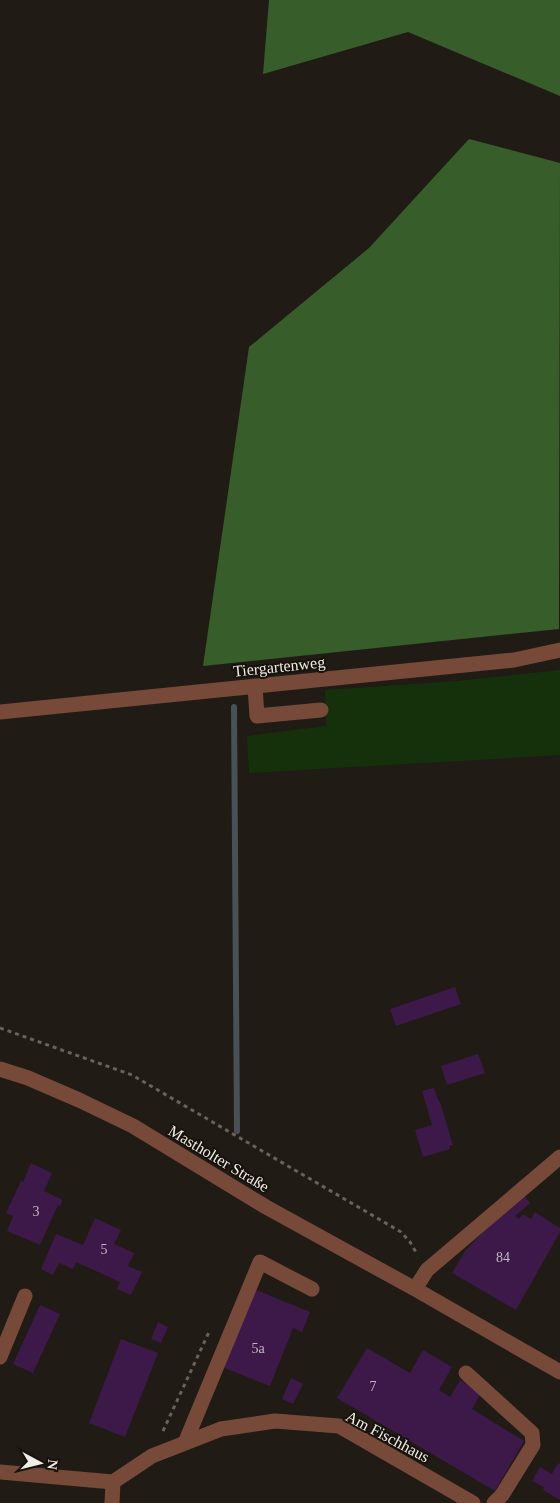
<svg xmlns="http://www.w3.org/2000/svg" width="560" height="1503" viewBox="0 0 560 1503" font-family="'Times New Roman',serif">
	<rect width="100%" height="100%" fill="#201b14"/>
	<!-- green -->
	<path fill="#15310b" d="M560,670V755L249,773L247,736L326,726L325,690L457,681Z"/>
	<!-- forest -->
	<path fill="#375e2a" d="M269,0H560V96L408,32L263,74Z
		M469,139L560,163L559,629L203,666L249,347L369,248Z"/>
	<g fill="none" stroke-linecap="round" stroke-linejoin="round">
		<!-- stream -->
		<path stroke="#485158" stroke-width="6" d="M234,707L237,1131"/>
	</g>
	<!-- building -->
	<path fill="#3d1949" d="M455,987L461,1004L396,1026L390,1009Z
		M478,1054L485,1073L447,1085L441,1066Z
		M434,1088L439,1102H440L453,1145L449,1146L450,1149L423,1157L415,1130L432,1125L422,1091Z
		M31,1163L52,1173L44,1191L61,1199L62,1201L60,1206L58,1205L40,1245L7,1231L13,1216L6,1213L21,1181L23,1182Z
		M524,1195L530,1203L515,1216L519,1219L523,1214L531,1219L535,1212L560,1228V1232L516,1310L452,1273L465,1251L502,1212Z
		M95,1218L121,1230L114,1244L134,1253L128,1266L142,1272L131,1295L117,1289L120,1282L76,1262L73,1269L59,1263L53,1275L41,1269L56,1234L83,1245Z
		M254,1289L310,1312L302,1332L293,1328L270,1386L222,1367Z
		M40,1305L60,1314L33,1373L13,1364Z
		M158,1322L168,1327L161,1343L151,1339Z
		M121,1339L158,1353L125,1437L89,1423Z
		M367,1348L410,1373L423,1350L452,1367L439,1390L450,1397L460,1380L481,1393L472,1409L524,1441L495,1491L337,1398Z
		M291,1378L303,1384L293,1404L282,1399Z
		M558,1463L560,1464V1500L543,1490L544,1487L532,1481L540,1467L552,1474Z"/>
	<g fill="none" stroke-linecap="round" stroke-linejoin="round">
		<!-- path -->
		<path stroke="#67625c" stroke-width="3" stroke-dasharray="4 4" stroke-linecap="butt" d="M0,1028L132,1075L401,1232L410,1242L417,1254
			M163,1431L209,1332"/>
		<!-- minor -->
		<path stroke="#774939" stroke-width="15" d="M255,686L257,716L321,710
			M0,712L514,660L560,650
			M0,1069L28,1078L79,1100L133,1126L266,1207L415,1289L560,1372
			M415,1289L427,1270L560,1157
			M0,1357L25,1296
			M466,1373L532,1433L533,1445L502,1495L494,1503
			M185,1443L260,1262L312,1289
			M0,1472L113,1482L152,1456L221,1429L275,1421L339,1426L473,1503
			M112,1503L113,1482"/>
	</g>
	<g text-anchor="middle" stroke-width="4" stroke-linejoin="round" paint-order="stroke">
		<!-- number labels -->
		<g font-size="14" fill="#c3b7c0">
			<text x="36" y="1216">3</text>
			<text x="104" y="1254">5</text>
			<text x="503" y="1262">84</text>
			<text x="258" y="1353">5a</text>
			<text x="373" y="1391">7</text>
		</g>
		<!-- street labels -->
		<g font-size="16" fill="#f0ece7" stroke="#17120b">
			<text transform="translate(279 666) rotate(-6)" y="6">Tiergartenweg</text>
			<text transform="translate(219 1158) rotate(31)" y="6">Mastholter Straße</text>
			<text transform="translate(388 1436) rotate(28)" y="6">Am Fischhaus</text>
		</g>
	</g>
	<!-- north arrow -->
	<g transform="translate(40 1463) rotate(97)" stroke="#17120b" stroke-width="4" paint-order="stroke">
	<path d="M0-4L9 19L0 12L-9 19Z" fill="#f0ece7"/>
	<text y="-8" font-size="14" font-weight="bold" text-anchor="middle" fill="#f0ece7">N</text>
	</g>
</svg>
